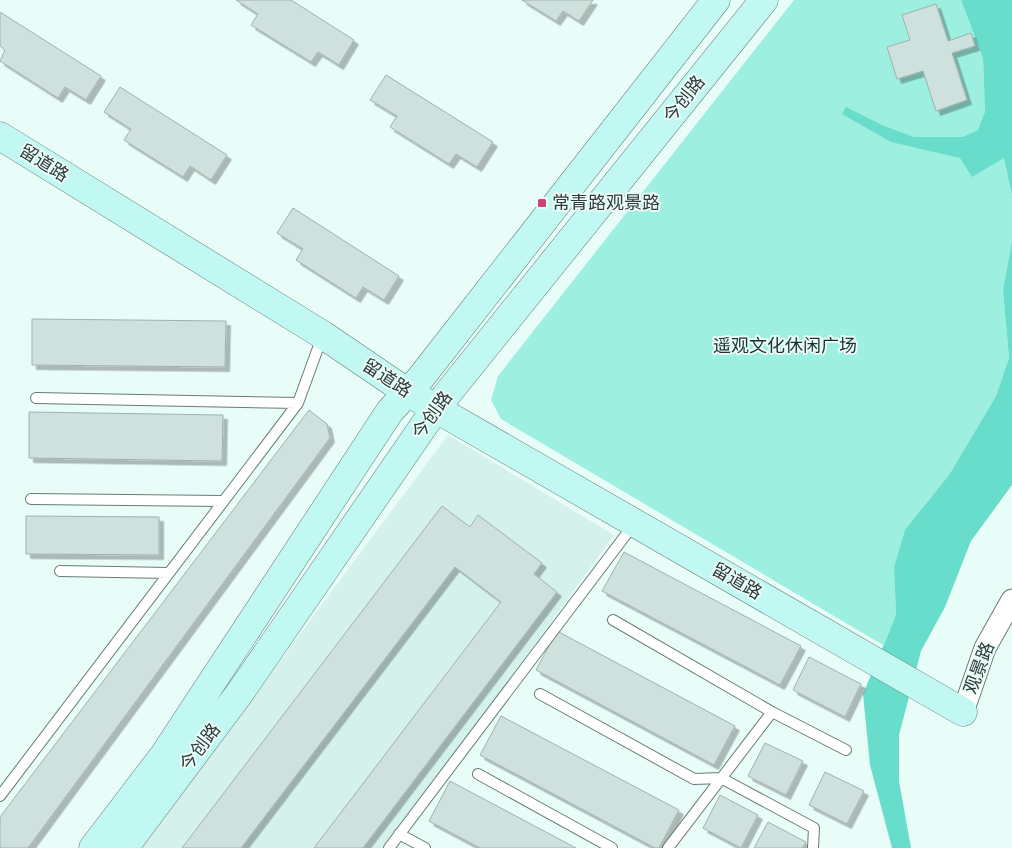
<svg xmlns="http://www.w3.org/2000/svg" width="1012" height="848" viewBox="0 0 1012 848" font-family="Raleway,'Noto Sans SC',sans-serif">
	<defs>
		<filter id="shadow"><feDropShadow dx="4.5" dy="4.5" stdDeviation="0" flood-color="#0004"/></filter>
	</defs>
	<rect width="100%" height="100%" fill="#e8fcf8"/>
	<!-- built -->
	<path fill="#d5f1eb" d="M448,435L614,535L406,823L386,848H141Z"/>
	<!-- green -->
	<path fill="#9defe0" d="M794,0H961L983,58L985,112L1004,158L1012,196V241L1003,290L1009,358L996,396L949,475L905,531L894,567L896,615L883,645L501,419L491,400L498,376Z"/>
	<!-- water -->
	<path fill="#69ddcb" d="M961,0H1012V196L1004,158L972,177L960,158L891,142L842,114L846,107L884,126L914,137H963L978,130L985,112L983,58Z
		M1012,241V485L971,541L945,607L921,651L899,735V781L911,848H892L870,765L863,694L896,615L894,567L905,530L949,475L996,396L1009,358L1003,290Z"/>
	<!-- building -->
	<path fill="#cee1dd" stroke="#9fb2ae" filter="url(#shadow)" d="M236,0H291L354,40L339,65L318,52L311,62L251,25L258,14Z
		M522,0H593L579,21L563,11L556,21Z
		M936,4L948,41L971,33L975,46L952,53L967,100L936,111L923,71L897,79L887,47L910,40L902,15Z
		M0,12L101,76L86,100L65,87L58,98L0,61L5,50L0,46Z
		M386,75L493,142L477,167L456,154L449,164L390,127L397,116L370,100Z
		M120,87L227,155L211,180L190,166L183,177L124,140L131,129L104,112Z
		M293,208L399,276L384,300L363,287L356,298L296,260L303,249L277,233Z
		M32,319L226,321L225,367L32,365Z
		M309,410L327,424L330,438L28,848H0V817Z
		M29,412L223,415L222,461L29,458Z
		M442,506L470,527L478,515L542,563L534,574L557,592L363,848H314L501,602L455,567L241,848H182Z
		M26,516L159,517V555L26,554Z
		M624,552L801,646L780,685L602,591Z
		M557,631L735,726L714,765L536,670Z
		M809,657L861,684L845,717L793,690Z
		M501,716L679,810L659,848H655L480,755Z
		M765,743L803,761L786,795L748,776Z
		M825,772L864,791L847,824L809,805Z
		M450,781L576,848H480L429,821Z
		M720,795L758,815L741,848L703,828Z
		M768,822L806,842L802,848H754Z"/>
	<g fill="none" stroke-linecap="round" stroke-linejoin="round">
		<!-- lane casing -->
		<g stroke="#697b77" stroke-width="12">
			<path id="lane" d="M36,398L298,403
				M31,499L223,501
				M60,571L169,573
				M613,620L772,712L846,750
				M540,694L694,779L721,778L814,828L813,848
				M478,774L612,848
				M0,796L298,403L322,337
				M399,834L425,848
				M389,848L634,524
				M668,848L772,712"/>
		</g>
		<!-- street casing -->
		<g stroke="#697b77" stroke-width="23">
			<path id="street" d="M963,712L985,648L1012,600"/>
		</g>
		<!-- secondary casing -->
		<g stroke="#697b77" stroke-width="29">
			<path id="secondary" d="M0,136L323,335L407,392L963,712
				M93,848L164,755L390,411L419,380L716,0
				M124,848L239,694L436,408L764,0"/>
		</g>
		<!-- lane -->
		<use href="#lane" stroke="#fff" stroke-width="10"/>
		<!-- street -->
		<use href="#street" stroke="#fff" stroke-width="21"/>
		<!-- secondary -->
		<use href="#secondary" stroke="#c1f9f2" stroke-width="28"/>
	</g>
	<!-- markers -->
	<rect fill="#cd4175" stroke="#e8fcf8" stroke-width="2" x="537" y="198" width="10" height="10" rx="2.5"/>
	<g text-anchor="middle" stroke-width="4" stroke-linejoin="round" paint-order="stroke">
		<!-- street labels -->
		<g font-size="18" fill="#323938" stroke="#e8fcf8">
			<text transform="translate(684 99) rotate(-51)" y="6">今创路</text>
			<text transform="translate(44 163) rotate(32)" y="6">留道路</text>
			<text transform="translate(387 378) rotate(33)" y="6">留道路</text>
			<text transform="translate(432 415) rotate(-54)" y="6">今创路</text>
			<text transform="translate(737 581) rotate(30)" y="6">留道路</text>
			<text transform="translate(979 668) rotate(-69)" y="6">观景路</text>
			<text transform="translate(200 747) rotate(-53)" y="6">今创路</text>
		</g>
		<!-- poi labels -->
		<g font-size="18" fill="#323938" stroke="#e8fcf8" text-anchor="start">
			<text x="552" y="209">常青路观景路</text>
		</g>
		<!-- park labels -->
		<g font-size="18" fill="#1c302d" stroke="#e8fcf8">
			<text x="785" y="352">遥观文化休闲广场</text>
		</g>
	</g>
</svg>
